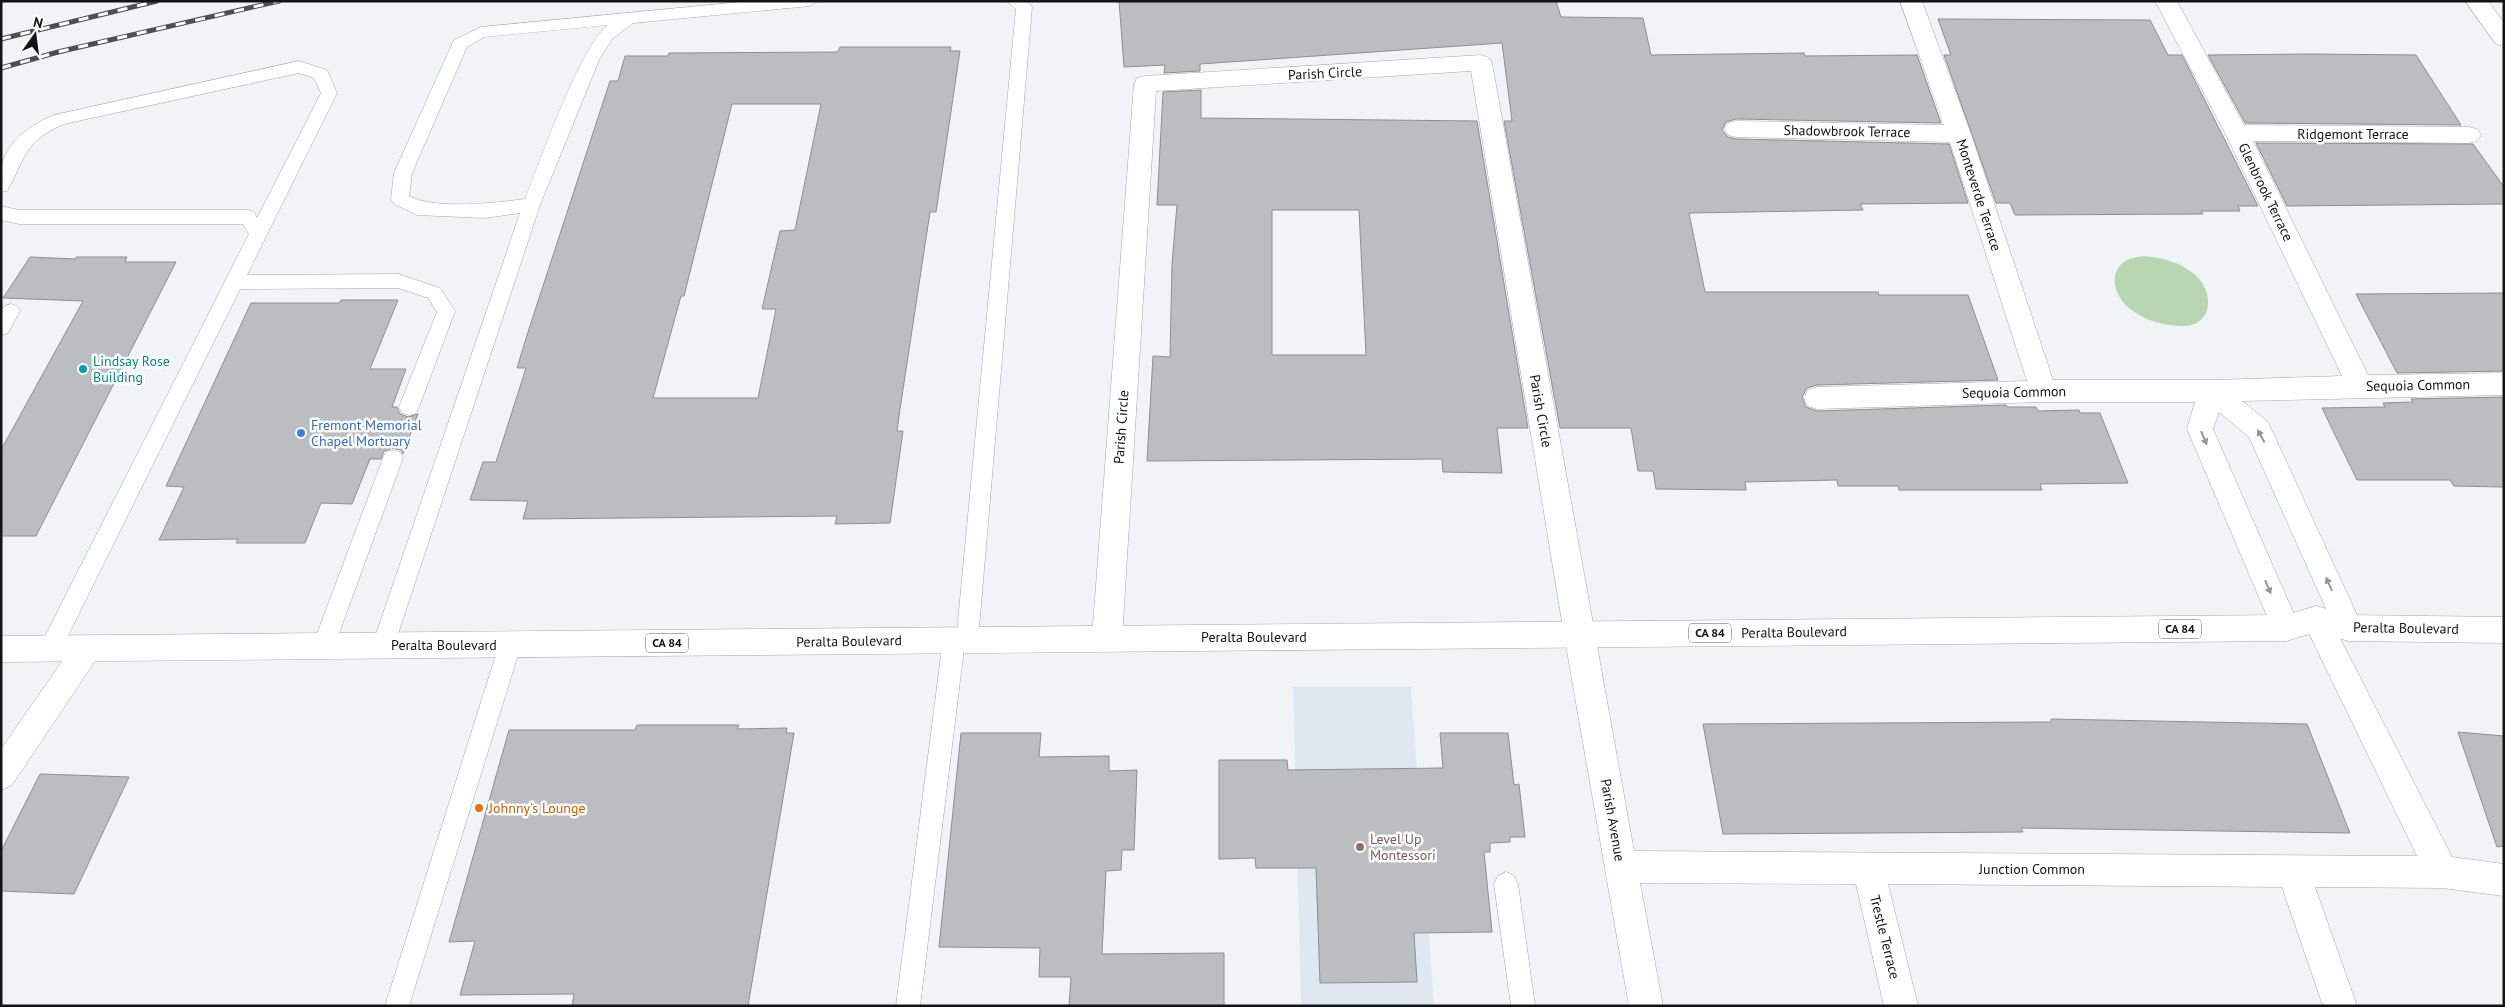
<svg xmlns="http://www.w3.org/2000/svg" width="2505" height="1007" viewBox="0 0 2505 1007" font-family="'PT Sans',sans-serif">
	<rect width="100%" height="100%" fill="#f1f4f7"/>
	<!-- built -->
	<path fill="#dfe8f1" d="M1293,687H1411L1434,1006H1301Z"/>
	<!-- green -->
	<path fill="#b8d6b2" d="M2143,256C2162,258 2178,261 2193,273C2216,291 2214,328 2180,326C2163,325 2147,321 2133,311C2116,300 2106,275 2125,261C2130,258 2138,257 2143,256Z"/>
	<!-- building -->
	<path fill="#bbbec1" stroke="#8c8f92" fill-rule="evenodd" d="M1119,1H1556L1561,17L1643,18L1651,55L1804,53L1805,56L1917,55L1941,123L1736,119L1726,122L1722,130L1728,137L1736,139L1949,144L1968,203L1860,204L1863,210L1689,213L1705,292H1878L1879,295H1968L1998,380L1817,385L1807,388L1802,397L1806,407L1817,411L2006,405L2007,407H2036L2038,411L2079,410L2080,413H2100L2128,483L2040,484L2042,490H1899L1898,486H1838L1837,480L1745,482L1746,490L1656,489L1653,471H1638L1631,428H1560L1504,121H1512L1502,43L1200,64V71L1164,73L1165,65L1124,67Z
		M1938,19L2150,20L2168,55H2182L2258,206H2238L2240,211H2201L2203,214L2015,215L2010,203H1996L1944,55H1951Z
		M840,47H951L950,51H960L936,212H930L900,409L897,431H903L890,523L835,524L837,516L523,519L528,501L470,500L483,462H496L526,368H517L528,332L610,81H618L625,56H668L669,53L838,52ZM732,104H821L795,230L780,231L762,309H776L758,398H653L681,296H684Z
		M2310,54L2416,55L2461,125L2245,123L2208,55Z
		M1201,90V118L1477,121L1528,428H1497L1502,473L1443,472L1442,459L1147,461L1153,356L1170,357L1172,264L1177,205H1157L1163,92ZM1272,210H1359L1366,355H1272Z
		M2256,143L2473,144L2504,187V204L2287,206Z
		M30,257L75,259L76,257H127L125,262H176L36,536H1V450L83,301L3,298Z
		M2504,293V371L2397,373L2356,294Z
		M341,300H398L370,369H406L392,407H397L400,414L408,417L418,414L403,454L401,450L392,448L384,451L381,459H370L352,504L321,503L305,543H236L238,539L159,540L184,487L166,486L251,303H339Z
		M2504,397V487L2454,486L2450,480H2357L2322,408L2385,407L2383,403L2413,402L2411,399Z
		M2051,719L2307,724L2350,833L2021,828L2023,832L1723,834L1703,724L2051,722Z
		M637,725H739L737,729L787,728L786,733H794L748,1006H572L574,994L460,995L475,941L449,942L509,730H635Z
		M2458,732L2504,736V846L2497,847Z
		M961,733H1041L1039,757L1109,756V771L1137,770L1134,850H1122L1121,870L1106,871L1102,954L1224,953V1006H1069L1071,977H1039L1040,948L939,947Z
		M1440,733H1508L1514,785L1519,784L1525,837H1510V842L1490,843V852H1484L1492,932L1414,933L1417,982L1320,983L1316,868H1256L1255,858L1219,859V760H1287L1288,770L1443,768Z
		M40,774L129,777L74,894L1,891V851Z"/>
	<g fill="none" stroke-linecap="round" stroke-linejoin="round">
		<!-- lane casing -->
		<g stroke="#a3a6a9" stroke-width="1">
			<path id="lane" d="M751,1H818L810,6L633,23L612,39L599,60L540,205L394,646L391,653L383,656L375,653L372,646L520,213L485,218L417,215L394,204L391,199L394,173L452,44L454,40L481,27ZM608,25C580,46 540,162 525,199C494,203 436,210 409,196L412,173L467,47L484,37Z
				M1007,1H1027L1032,7L978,640L974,647L964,648L920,1006H896L943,640L947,633L957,632L1016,9Z
				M299,61L327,70L337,93L247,275L398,274L440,288L455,311L419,407L416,413L409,415L402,413L399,407L437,312L428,298L398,288L240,289L58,656L50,659L42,656L39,649L42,642L249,234L243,224H19L1,220V206L19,210H248L254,212L257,218L321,93L314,78L299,73L64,124C23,142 27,156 7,191L1,192C1,184 0,173 2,165C9,139 31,125 54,115Z
				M11,304L17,306L20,311L8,333L1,335V311L5,306Z
				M393,450L400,452L403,458L334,647L331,654L323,657L315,654L312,647L383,458L386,452Z
				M510,635L517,638L521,645L409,1006H385L499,645L503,638Z
				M1506,872L1514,876L1518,884L1535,1006H1511L1494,884L1498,876Z"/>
		</g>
		<!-- street casing -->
		<g stroke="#a3a6a9" stroke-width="1">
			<path id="street" d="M1900,1H1922L1971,134L2053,380H2212L2342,376L2225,133L2155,1H2177L2244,125L2469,127L2477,129L2481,135L2477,141L2469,143L2253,141L2368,375L2504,373V395L2242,401L2268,422L2363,628L2359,637L2349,641L2340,638L2452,857L2504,864V896L2442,888L2315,887L2357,1006H2323L2282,887L1888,884L1918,1006H1884L1856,884L1640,883L1663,1006H1629L1564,634L1471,71L1156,91L1122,638L1117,647L1107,651L1097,647L1092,638L1134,84L1137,78L1145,76L1481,55L1489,58L1492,63L1634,851L2417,856L2302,619L2306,610L2316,606L2328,613L2249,437L2219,412L2213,429L2300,628L2296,637L2286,641L2276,637L2187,429L2195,402H2043L1817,409L1808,406L1804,398L1808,390L1817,387L2027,381L1950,142L1736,137L1728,135L1724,129L1728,123L1736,121L1944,125Z
				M2465,1H2488L2504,23V46L2496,44Z
				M87,636L97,640L102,649L97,658L12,785L1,790V749L77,640Z"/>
		</g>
		<!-- primary casing -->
		<g stroke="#a3a6a9" stroke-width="1">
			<path id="primary" d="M2316,606L2349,615L2504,617V643L2349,641L2316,632L2286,641L1,662V636L2286,615Z"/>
		</g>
		<!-- lane -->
		<use href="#lane" fill="#fff" fill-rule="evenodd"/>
		<!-- street -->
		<use href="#street" fill="#fff" fill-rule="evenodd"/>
		<!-- primary -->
		<use href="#primary" fill="#fff" fill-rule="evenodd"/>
		<!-- rail casing -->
		<g stroke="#4e4f51" stroke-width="5">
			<path id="rail" d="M1,39L157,1
				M1,68L58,52L279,1"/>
		</g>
		<!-- rail -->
		<use href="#rail" stroke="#fff" stroke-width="3" stroke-dasharray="10" stroke-linecap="butt"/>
	</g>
	<!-- one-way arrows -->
	<defs><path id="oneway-solid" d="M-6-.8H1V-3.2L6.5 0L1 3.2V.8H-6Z" transform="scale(1.25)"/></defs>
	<g fill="#959596">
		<use href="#oneway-solid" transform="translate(2261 436) rotate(-119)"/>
		<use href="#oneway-solid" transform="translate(2204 438) rotate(67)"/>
		<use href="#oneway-solid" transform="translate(2329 584) rotate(-114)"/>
		<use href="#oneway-solid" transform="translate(2268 587) rotate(67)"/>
	</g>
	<!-- markers -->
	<circle fill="#0f9aa8" stroke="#fff" stroke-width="2" cx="83" cy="369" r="5"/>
	<circle fill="#3f7fe0" stroke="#fff" stroke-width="2" cx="301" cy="433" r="5"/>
	<circle fill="#e8710a" stroke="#fff" stroke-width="2" cx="479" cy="808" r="5"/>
	<circle fill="#8d6e63" stroke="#fff" stroke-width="2" cx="1360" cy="847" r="5"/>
	<g text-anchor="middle" stroke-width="5" stroke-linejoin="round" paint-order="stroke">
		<!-- shield labels -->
		<g fill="#fff" stroke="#5a5a5b" stroke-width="1">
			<rect x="2159" y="619.5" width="42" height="19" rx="4"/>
			<rect x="1689" y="623.5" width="42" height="19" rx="4"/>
			<rect x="646" y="633.5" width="42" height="19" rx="4"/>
		</g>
		<g font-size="12" font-weight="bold" fill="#131415">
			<text x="2180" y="633">CA 84</text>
			<text x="1710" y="637">CA 84</text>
			<text x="667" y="647">CA 84</text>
		</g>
		<!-- street labels -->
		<g font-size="14" fill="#131415" stroke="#fff">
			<text transform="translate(1325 73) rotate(-3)" y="5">Parish Circle</text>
			<text transform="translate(1847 131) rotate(1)" y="5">Shadowbrook Terrace</text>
			<text x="2353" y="139">Ridgemont Terrace</text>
			<text transform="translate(2266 192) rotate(64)" y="5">Glenbrook Terrace</text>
			<text transform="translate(1979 195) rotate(72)" y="5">Monteverde Terrace</text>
			<text transform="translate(2418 385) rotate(-1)" y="5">Sequoia Common</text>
			<text transform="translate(2014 392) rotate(-1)" y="5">Sequoia Common</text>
			<text transform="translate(1541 411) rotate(80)" y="5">Parish Circle</text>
			<text transform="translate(1121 427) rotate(-86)" y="5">Parish Circle</text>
			<text transform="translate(2406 628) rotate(1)" y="5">Peralta Boulevard</text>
			<text transform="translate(1794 632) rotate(-1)" y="5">Peralta Boulevard</text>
			<text x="1254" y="642">Peralta Boulevard</text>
			<text transform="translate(849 641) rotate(-1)" y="5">Peralta Boulevard</text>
			<text x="444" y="650">Peralta Boulevard</text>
			<text transform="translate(1613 820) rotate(80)" y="5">Parish Avenue</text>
			<text x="2032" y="874">Junction Common</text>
			<text transform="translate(1885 937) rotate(76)" y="5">Trestle Terrace</text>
		</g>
		<!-- culture labels -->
		<g font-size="14" fill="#0d838f" stroke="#fff" text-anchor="start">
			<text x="93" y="366">Lindsay Rose<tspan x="93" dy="16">Building</tspan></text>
		</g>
		<!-- shop labels -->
		<g font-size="14" fill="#366cbe" stroke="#fff" text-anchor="start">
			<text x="311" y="430">Fremont Memorial<tspan x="311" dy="16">Chapel Mortuary</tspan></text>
		</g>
		<!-- food labels -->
		<g font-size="14" fill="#c56008" stroke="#fff" text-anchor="start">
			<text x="489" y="813">Johnny's Lounge</text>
		</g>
		<!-- education labels -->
		<g font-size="14" fill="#785e54" stroke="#fff" text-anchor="start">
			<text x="1370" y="844">Level Up<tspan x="1370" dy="16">Montessori</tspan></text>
		</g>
	</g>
	<!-- border -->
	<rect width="2505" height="1007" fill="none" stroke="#131415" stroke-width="5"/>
	<!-- north arrow -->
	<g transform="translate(35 35) rotate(14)" stroke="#ffffff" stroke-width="4" paint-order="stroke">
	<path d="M0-4L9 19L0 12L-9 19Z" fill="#131415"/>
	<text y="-8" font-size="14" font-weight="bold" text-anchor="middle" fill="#131415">N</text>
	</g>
</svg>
